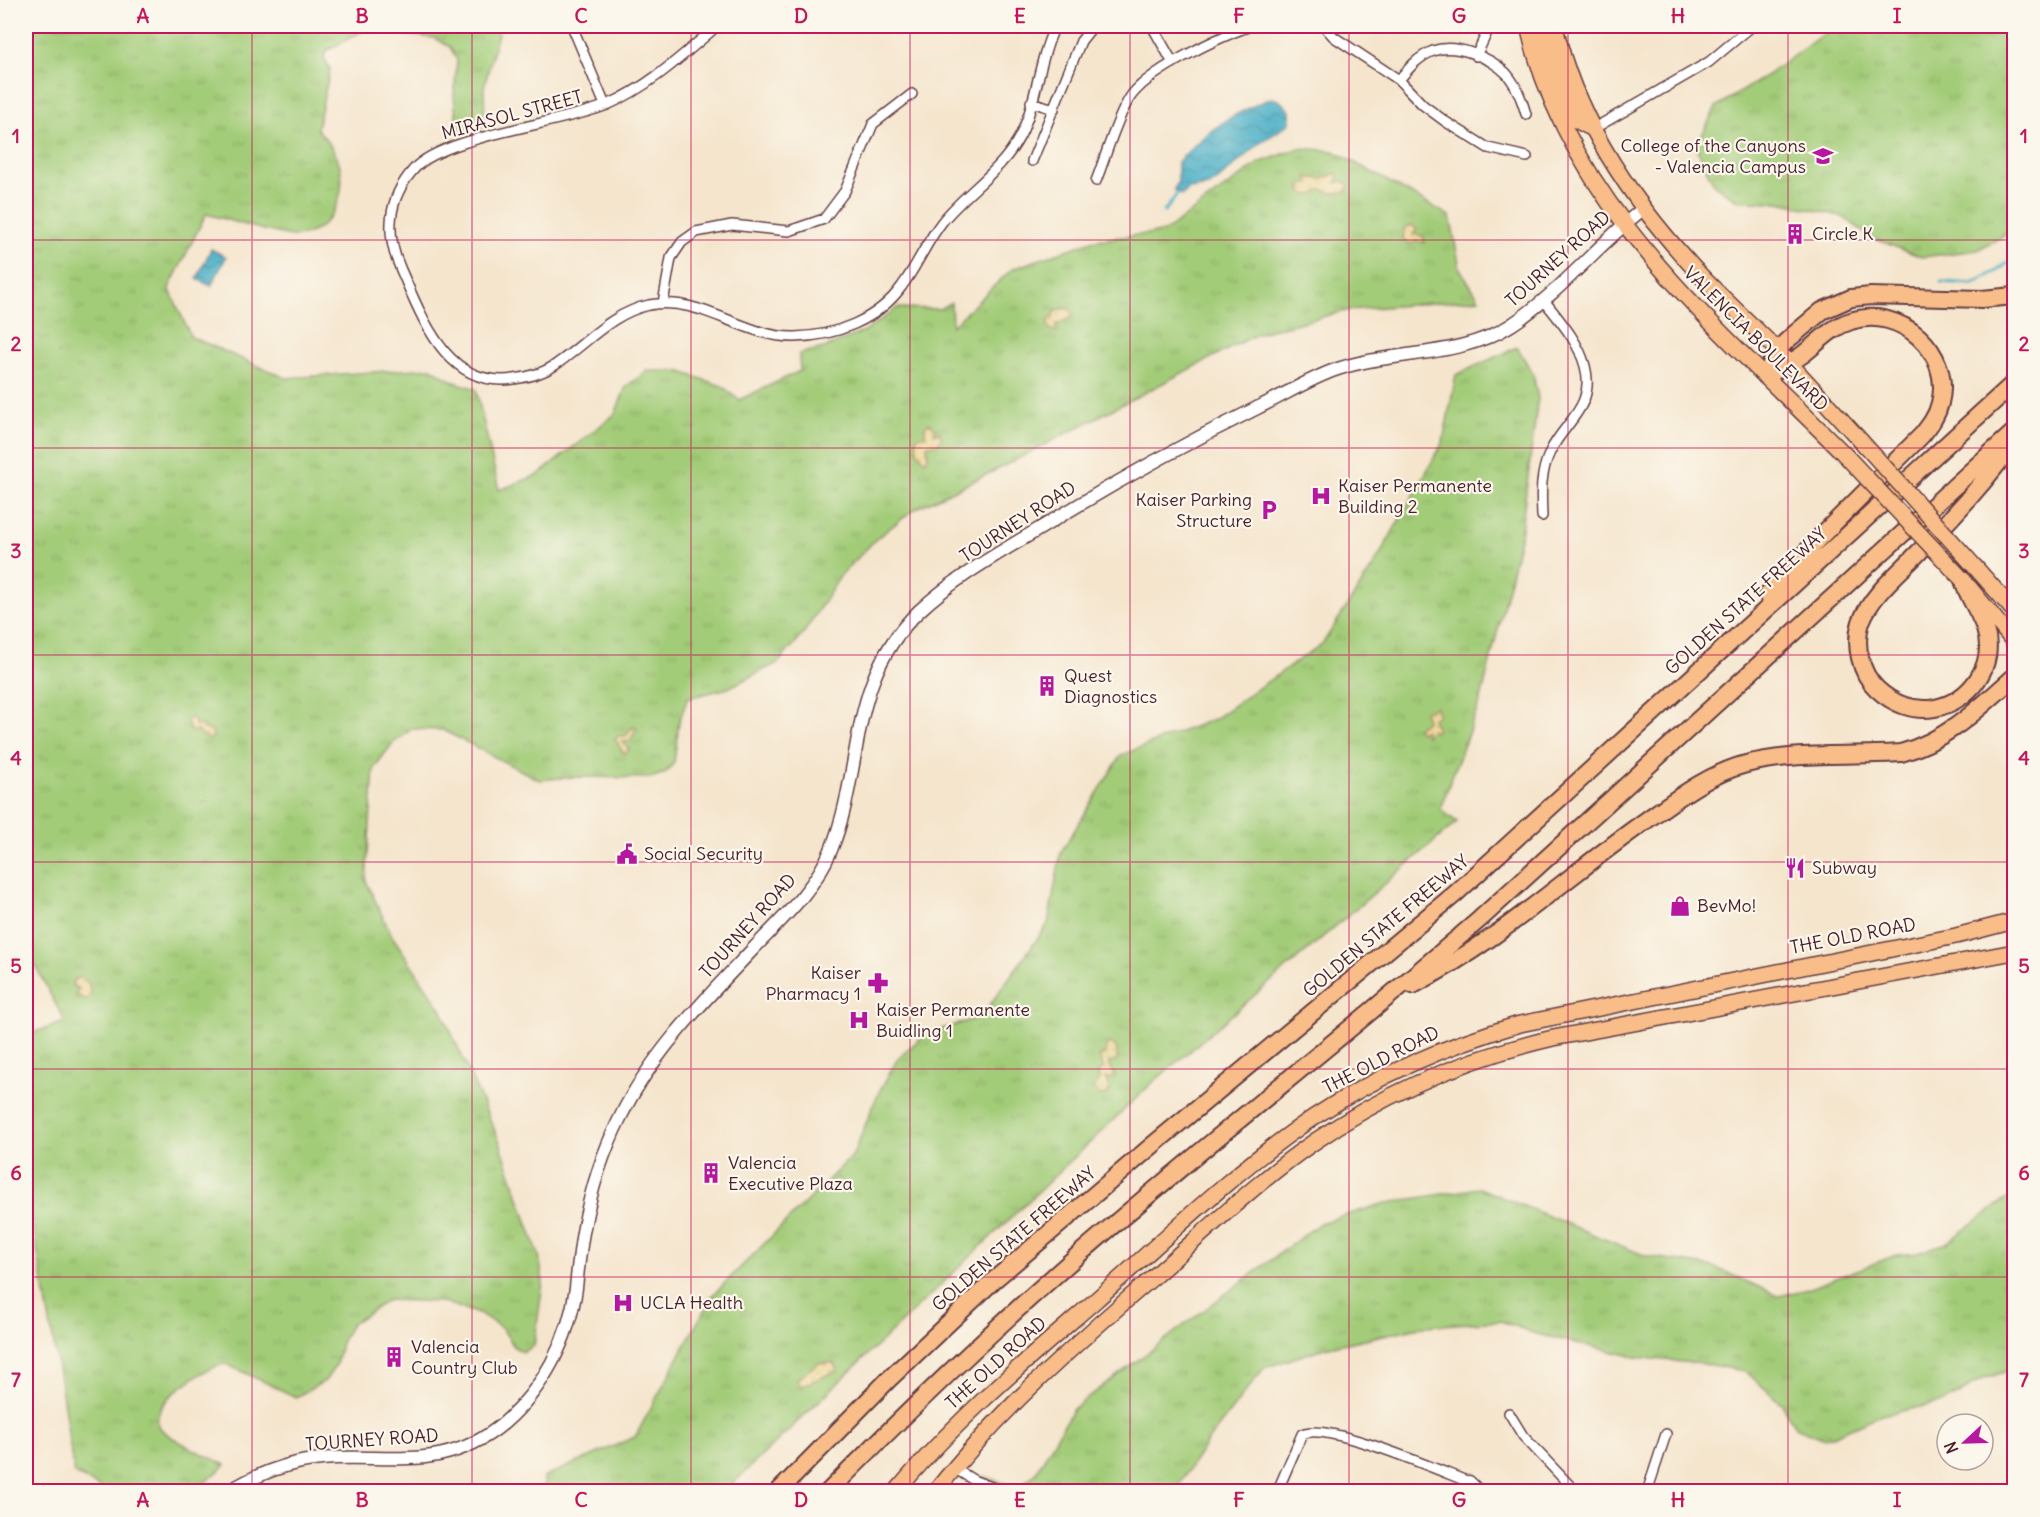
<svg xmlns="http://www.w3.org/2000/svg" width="2040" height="1517" viewBox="0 0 2040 1517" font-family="Delius,sans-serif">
	<defs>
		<pattern id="grass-tufts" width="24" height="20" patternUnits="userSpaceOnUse" patternTransform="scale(1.5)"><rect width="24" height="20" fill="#a3cc78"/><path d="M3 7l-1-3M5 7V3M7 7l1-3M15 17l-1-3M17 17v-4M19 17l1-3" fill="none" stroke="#8eaf68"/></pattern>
		<pattern id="sand-dots" width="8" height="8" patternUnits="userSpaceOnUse" patternTransform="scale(1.5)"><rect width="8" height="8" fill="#eeda9e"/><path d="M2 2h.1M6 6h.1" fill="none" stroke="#cebb88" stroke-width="1.8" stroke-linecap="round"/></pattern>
		<pattern id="water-waves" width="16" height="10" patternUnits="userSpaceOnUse" patternTransform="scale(1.5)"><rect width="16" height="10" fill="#47aec6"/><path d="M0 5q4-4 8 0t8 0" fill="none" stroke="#3d8da1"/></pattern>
	</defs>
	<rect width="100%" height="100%" fill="#fbf7ec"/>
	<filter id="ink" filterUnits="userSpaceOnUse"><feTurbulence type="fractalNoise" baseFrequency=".0167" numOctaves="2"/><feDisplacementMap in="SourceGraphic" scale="12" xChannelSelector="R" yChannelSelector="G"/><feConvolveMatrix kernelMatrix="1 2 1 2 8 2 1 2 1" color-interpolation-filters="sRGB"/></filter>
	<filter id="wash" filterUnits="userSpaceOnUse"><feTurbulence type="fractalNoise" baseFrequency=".008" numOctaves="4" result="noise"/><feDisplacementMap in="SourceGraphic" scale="24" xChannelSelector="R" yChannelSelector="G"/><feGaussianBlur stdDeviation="1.35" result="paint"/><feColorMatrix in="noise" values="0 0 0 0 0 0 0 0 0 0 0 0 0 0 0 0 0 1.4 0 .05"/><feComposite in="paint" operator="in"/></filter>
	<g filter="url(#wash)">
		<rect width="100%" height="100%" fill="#f5e5cd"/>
		<!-- grass -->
		<path fill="url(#grass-tufts)" stroke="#767652" stroke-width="1.5" d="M26,26H500L484,87L485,126L457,130L454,94L457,60L450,47L434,38L364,30L326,51L324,57L330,69L317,129C328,141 339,155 341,172C345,201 327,234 296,236C280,237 225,218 206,214L169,288L191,337L286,378L431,368L452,381L476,389L499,490L538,475L615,414L626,387L647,371H678L722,386L739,400L800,371L799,354L827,347L867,330L897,308L939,309L951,303L952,326L1012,269L1095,240L1164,232L1259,163L1300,148L1334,151L1450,216L1460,269L1479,299L1349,310L1259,333L998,469L915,509L877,538L841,575L803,634L778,663L728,688L688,698L679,721L674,763L665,773L650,778L575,777L539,780L443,730L412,729L392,744L374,768L366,881L392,936L441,1009L499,1140L539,1256L543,1282L534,1346L523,1352L514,1347L503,1329L482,1315L443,1302L388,1300L351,1324L341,1343L336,1365L325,1381L296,1397L226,1364C208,1365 142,1405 161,1429C169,1439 212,1458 226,1465L195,1491H106L74,1473L60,1379L26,1186V1035L65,1022L26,948Z
			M1834,26H2014V230L1977,250L1922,257L1875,239L1841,216L1779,202L1739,201L1714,185L1696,147L1716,107L1769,74Z
			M1517,347L1533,374L1538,398L1520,538L1481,699L1440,809L1457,822L1151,1084L725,1491H544V1477L635,1437L712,1296L853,1155L878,1094L898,1058L926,1034L981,1017L1048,924L1061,852L1121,755L1214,719L1323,643L1374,565L1443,442L1456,375Z
			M1479,1188L1646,1256L1714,1267L1779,1296L1808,1289L1896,1255L1917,1253L1946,1243L2005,1200L2014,1196V1369L1983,1379L1944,1402L1881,1415L1825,1439L1795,1427L1782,1404L1745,1371L1711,1365L1636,1357L1533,1333L1501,1321L1425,1326L1324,1348L1264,1368L1209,1439L1175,1491L971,1492L983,1476L1019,1487L1035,1474L1073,1409L1320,1223L1382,1204Z"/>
		<!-- sand -->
		<path fill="url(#sand-dots)" stroke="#9c7c64" stroke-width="1.5" d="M1336,173L1338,175L1337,183L1343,181L1349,185L1346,192L1331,193L1322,189C1314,195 1309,198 1301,191L1303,184H1309L1308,177L1323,179Z
			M1412,225L1417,230L1413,234L1423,236L1424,243L1417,241L1411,244L1403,239L1404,228Z
			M1064,308L1070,309L1074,316L1056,325L1057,331L1051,330L1048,326L1049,319L1053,318L1054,312Z
			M929,423L936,428L934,434L940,432L942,437L937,444L927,445L928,457L925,461L917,451L916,439L919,436H925V426Z
			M1436,707L1438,715L1432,719L1437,729L1435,732L1431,729L1426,736L1424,730L1420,732L1417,728L1427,720L1424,711Z
			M189,718L194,719L196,726L202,725L205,729L212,731L213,737L208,739L197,731H190L187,722Z
			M633,726L637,727L630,741L623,742L629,749L624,754L615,739L618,736H625Z
			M81,977L89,984L91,995L85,1000L75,994L79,989L72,985L74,980Z
			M1112,1043L1117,1049V1061L1108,1063L1115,1075L1114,1078H1105L1110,1089L1107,1094L1098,1096L1094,1087L1099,1082L1098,1072L1104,1068L1099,1057L1106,1053V1045Z
			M819,1363H834L837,1371L801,1386L797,1381L799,1377Z"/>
		<!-- water -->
		<path fill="url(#water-waves)" stroke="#486678" stroke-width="1.5" d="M1272,98L1280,101L1290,111V123L1259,144L1218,180L1208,186L1189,189L1182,195L1174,190L1178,181V162C1207,130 1231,114 1272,98Z
			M211,249L226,257L211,286L197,279Z"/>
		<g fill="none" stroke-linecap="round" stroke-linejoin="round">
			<!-- stream -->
			<path stroke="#47aec6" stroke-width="3" d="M1164,212L1178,193
				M1941,282L1972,284L1997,271L2014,258"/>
		</g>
	</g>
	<g filter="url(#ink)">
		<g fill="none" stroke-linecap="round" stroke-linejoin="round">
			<!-- minor casing -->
			<g stroke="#643d43" stroke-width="12">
				<path id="minor" d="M572,26L605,105
					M717,26C683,55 649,87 607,105C560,124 443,136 414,169C387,199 385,235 401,270C423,319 447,389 514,379C529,377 545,373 558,363C588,342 612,313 649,305C701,295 744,338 795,337C835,336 878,320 902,286C917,266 927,241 942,222C966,192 1002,171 1020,136C1037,102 1038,61 1055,26
					M1152,26L1173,63
					M1324,26L1334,37L1399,80L1423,105L1446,122L1488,148L1527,157
					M1476,56L1490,26
					M1399,80C1409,68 1418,57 1433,51C1455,43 1490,57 1506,73C1516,84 1522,100 1526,114
					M1031,102L1054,109
					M1593,129L1709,62L1752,26
					M1032,161L1081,41L1093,26
					M1096,181C1106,156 1115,122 1129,99C1145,72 1219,37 1250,26
					M663,303L671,258L682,242L696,232L732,225L789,231L824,219L845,191L873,124L912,94
					M1542,516C1541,494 1540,473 1550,452C1564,422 1596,407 1585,366C1578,340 1559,320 1543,299
					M1509,1413L1523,1436L1576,1492
					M954,1468L975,1481L1005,1492
					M1277,1492L1302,1434C1326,1421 1440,1471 1469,1482L1462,1492
					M1647,1492L1666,1434"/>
			</g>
			<!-- tertiary casing -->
			<g stroke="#643d43" stroke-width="15">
				<path id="tertiary" d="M1469,1482L1479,1492
					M228,1492C260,1472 298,1459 336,1458C401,1456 449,1469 504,1423C543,1389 569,1340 576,1288C578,1268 580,1247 584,1227C591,1190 603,1152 620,1118C652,1052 704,1001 754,948C782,919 815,889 831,850C865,766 846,681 919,611C953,579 999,553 1039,529C1110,485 1182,445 1257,408C1282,396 1306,381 1332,371C1390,349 1457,360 1511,325C1560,293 1598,244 1644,208"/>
			</g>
			<!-- primary casing -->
			<g stroke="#643d43" stroke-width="18">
				<path id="primary" d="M1528,26C1569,209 1720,328 1845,455
					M1541,26L1556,75L1576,120L1593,129
					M1555,26C1576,122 1638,210 1706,281C1729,304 1754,327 1778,351C1806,380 1833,411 1861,441
					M1976,568L2014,611
					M1969,587L2014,642
					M896,1492C955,1420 1026,1361 1096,1300C1166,1238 1236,1169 1314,1117C1378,1075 1447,1045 1520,1024L1956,936L2014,921
					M935,1492C998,1412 1075,1344 1151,1279C1204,1233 1256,1182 1314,1142C1387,1091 1467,1058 1553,1038L2014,952"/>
			</g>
			<!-- motorway casing -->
			<g stroke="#643d43" stroke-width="20">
				<path id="motorway" d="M1766,376C1778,369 1791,363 1802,355C1818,343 1831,327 1851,321C1900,305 1953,352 1940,403C1937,416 1930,425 1922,435L1819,538L1767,595
					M1766,376L1777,350L1791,337L1822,311L1851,298L1871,296L1982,299L2014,296
					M1963,580C1968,598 1980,612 1985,629C1997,665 1970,701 1935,708C1914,712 1893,704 1877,689C1860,673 1854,644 1861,622C1871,595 1900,572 1919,552C1953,516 1986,482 2014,441
					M1413,985C1497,943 1567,876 1644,822C1675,800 1708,774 1746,764C1792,752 1853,756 1901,753C1948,740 1979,708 2014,677
					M778,1492L888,1380L994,1280L1154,1144L1455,894L2014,383
					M828,1492C906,1413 986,1336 1069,1263C1203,1146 1345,1036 1480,919L2014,432"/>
			</g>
			<!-- minor -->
			<use href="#minor" stroke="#fff" stroke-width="9"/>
			<!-- tertiary -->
			<use href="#tertiary" stroke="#fff" stroke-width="12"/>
			<!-- primary -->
			<use href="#primary" stroke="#f8bd89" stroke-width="15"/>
			<!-- motorway -->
			<use href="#motorway" stroke="#f8bd89" stroke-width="16"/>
			<!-- primary-bridge casing -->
			<g stroke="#643d43" stroke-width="18" stroke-linecap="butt">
				<path id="primary-bridge" d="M1861,441L1976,568
					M1845,455L1963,580"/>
			</g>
			<!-- primary-bridge -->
			<use href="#primary-bridge" stroke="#f8bd89" stroke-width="15"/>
		</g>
	</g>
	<!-- grid -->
	<path fill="none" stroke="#c2185b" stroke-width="1.5" stroke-opacity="0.55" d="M252,26V1492M472,26V1492M691,26V1492M910,26V1492M1130,26V1492M1349,26V1492M1568,26V1492M1788,26V1492M26,240H2014M26,448H2014M26,655H2014M26,862H2014M26,1069H2014M26,1277H2014"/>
	<!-- icons -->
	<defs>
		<g id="university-bare" transform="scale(1.62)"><path d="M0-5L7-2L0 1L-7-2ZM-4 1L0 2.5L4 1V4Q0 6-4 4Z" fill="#b5179e" stroke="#fbf7ec" stroke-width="2.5" paint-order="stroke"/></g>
		<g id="building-bare" transform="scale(1.62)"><path d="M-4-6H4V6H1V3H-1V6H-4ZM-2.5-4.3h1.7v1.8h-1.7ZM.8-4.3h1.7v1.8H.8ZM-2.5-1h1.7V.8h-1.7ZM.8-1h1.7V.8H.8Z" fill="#b5179e" stroke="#fbf7ec" stroke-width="2.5" paint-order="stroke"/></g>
		<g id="hospital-bare" transform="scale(1.62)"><path d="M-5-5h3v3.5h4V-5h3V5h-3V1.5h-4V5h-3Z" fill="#b5179e" stroke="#fbf7ec" stroke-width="2.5" paint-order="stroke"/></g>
		<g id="parking-bare" transform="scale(1.62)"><path d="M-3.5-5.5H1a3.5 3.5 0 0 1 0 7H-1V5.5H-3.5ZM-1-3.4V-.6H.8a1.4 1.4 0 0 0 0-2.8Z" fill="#b5179e" stroke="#fbf7ec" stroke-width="2.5" paint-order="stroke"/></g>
		<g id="civic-bare" transform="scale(1.62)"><path d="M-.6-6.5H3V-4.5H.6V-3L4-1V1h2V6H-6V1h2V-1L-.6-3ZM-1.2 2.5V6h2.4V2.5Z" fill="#b5179e" stroke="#fbf7ec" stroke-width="2.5" paint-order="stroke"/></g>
		<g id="restaurant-bare" transform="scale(1.62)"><path d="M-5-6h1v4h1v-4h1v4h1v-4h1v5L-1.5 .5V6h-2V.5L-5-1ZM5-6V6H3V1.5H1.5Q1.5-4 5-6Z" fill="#b5179e" stroke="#fbf7ec" stroke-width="2.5" paint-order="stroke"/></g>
		<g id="shop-bare" transform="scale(1.62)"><path d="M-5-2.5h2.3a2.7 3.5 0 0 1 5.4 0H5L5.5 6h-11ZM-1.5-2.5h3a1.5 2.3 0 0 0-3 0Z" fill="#b5179e" stroke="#fbf7ec" stroke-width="2.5" paint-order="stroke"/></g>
		<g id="pharmacy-bare" transform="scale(1.62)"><path d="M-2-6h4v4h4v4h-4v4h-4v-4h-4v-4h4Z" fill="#b5179e" stroke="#fbf7ec" stroke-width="2.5" paint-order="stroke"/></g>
	</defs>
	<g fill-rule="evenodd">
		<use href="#university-bare" x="1823" y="156"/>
		<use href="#building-bare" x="1795" y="234"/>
		<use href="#hospital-bare" x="1321" y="496"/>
		<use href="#parking-bare" x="1269" y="510"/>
		<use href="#building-bare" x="1047" y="686"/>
		<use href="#civic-bare" x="627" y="854"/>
		<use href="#restaurant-bare" x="1795" y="868"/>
		<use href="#shop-bare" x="1680" y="906"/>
		<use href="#pharmacy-bare" x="878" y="983"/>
		<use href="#hospital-bare" x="859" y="1020"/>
		<use href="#building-bare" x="711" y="1173"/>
		<use href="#hospital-bare" x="623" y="1303"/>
		<use href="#building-bare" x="394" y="1357"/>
	</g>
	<g text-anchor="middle" stroke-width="4.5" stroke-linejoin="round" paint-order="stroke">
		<!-- street labels -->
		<g font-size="18" fill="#4a1f2b" stroke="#fbf7ec">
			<text transform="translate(512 115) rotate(-15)" y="6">MIRASOL STREET</text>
			<text transform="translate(1558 259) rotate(-42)" y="6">TOURNEY ROAD</text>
			<text transform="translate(1756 339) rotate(45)" y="6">VALENCIA BOULEVARD</text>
			<text transform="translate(1018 522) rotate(-33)" y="6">TOURNEY ROAD</text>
			<text transform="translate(1746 601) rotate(-42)" y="6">GOLDEN STATE FREEWAY</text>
			<text transform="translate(748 926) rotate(-48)" y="6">TOURNEY ROAD</text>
			<text transform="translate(1386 926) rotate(-40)" y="6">GOLDEN STATE FREEWAY</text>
			<text transform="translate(1853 936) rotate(-11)" y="6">THE OLD ROAD</text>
			<text transform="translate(1381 1060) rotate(-27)" y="6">THE OLD ROAD</text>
			<text transform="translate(1014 1239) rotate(-41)" y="6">GOLDEN STATE FREEWAY</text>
			<text transform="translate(996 1363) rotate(-42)" y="6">THE OLD ROAD</text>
			<text transform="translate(372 1440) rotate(-4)" y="6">TOURNEY ROAD</text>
		</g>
		<!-- poi labels -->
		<g font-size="18" fill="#4a1f2b" stroke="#fbf7ec" text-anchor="start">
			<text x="1806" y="152" text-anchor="end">College of the Canyons<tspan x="1806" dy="21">- Valencia Campus</tspan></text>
			<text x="1812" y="240">Circle K</text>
			<text x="1338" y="492">Kaiser Permanente<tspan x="1338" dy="21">Building 2</tspan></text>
			<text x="1252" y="506" text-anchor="end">Kaiser Parking<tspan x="1252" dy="21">Structure</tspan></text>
			<text x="1064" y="682">Quest<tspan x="1064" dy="21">Diagnostics</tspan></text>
			<text x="644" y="860">Social Security</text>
			<text x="1812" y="874">Subway</text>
			<text x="1697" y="912">BevMo!</text>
			<text x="861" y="979" text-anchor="end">Kaiser<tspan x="861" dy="21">Pharmacy 1</tspan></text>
			<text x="876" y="1016">Kaiser Permanente<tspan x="876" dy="21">Buidling 1</tspan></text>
			<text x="728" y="1169">Valencia<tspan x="728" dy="21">Executive Plaza</tspan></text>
			<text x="640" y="1309">UCLA Health</text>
			<text x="411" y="1353">Valencia<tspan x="411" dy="21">Country Club</tspan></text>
		</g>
	</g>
	<!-- margin -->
	<rect width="2040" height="1517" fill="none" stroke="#fbf7ec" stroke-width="66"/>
	<!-- north arrow -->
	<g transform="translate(1965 1442) rotate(248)"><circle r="28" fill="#fbf7ec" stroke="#b4a19f" stroke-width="1.5"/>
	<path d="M0-4.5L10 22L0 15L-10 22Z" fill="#b5179e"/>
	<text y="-9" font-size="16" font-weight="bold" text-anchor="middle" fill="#4a1f2b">N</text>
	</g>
	<rect x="33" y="33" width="1974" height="1451" fill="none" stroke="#c2185b" stroke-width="2"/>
	<g font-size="20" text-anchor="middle" font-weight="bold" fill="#c2185b">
		<text x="143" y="23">A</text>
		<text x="362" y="23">B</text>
		<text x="581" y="23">C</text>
		<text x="801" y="23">D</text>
		<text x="1020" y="23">E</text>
		<text x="1239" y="23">F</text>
		<text x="1459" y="23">G</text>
		<text x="1678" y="23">H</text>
		<text x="1897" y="23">I</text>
		<text x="16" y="143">1</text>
		<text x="2024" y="143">1</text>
		<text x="16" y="351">2</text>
		<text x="2024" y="351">2</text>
		<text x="16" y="558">3</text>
		<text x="2024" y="558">3</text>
		<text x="16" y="765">4</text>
		<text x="2024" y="765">4</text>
		<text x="16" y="973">5</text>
		<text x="2024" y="973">5</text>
		<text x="16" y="1180">6</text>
		<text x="2024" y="1180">6</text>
		<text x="16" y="1387">7</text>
		<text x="2024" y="1387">7</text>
		<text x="143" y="1507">A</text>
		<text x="362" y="1507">B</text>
		<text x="581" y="1507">C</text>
		<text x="801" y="1507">D</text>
		<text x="1020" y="1507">E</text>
		<text x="1239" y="1507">F</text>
		<text x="1459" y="1507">G</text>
		<text x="1678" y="1507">H</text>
		<text x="1897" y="1507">I</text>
	</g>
</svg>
